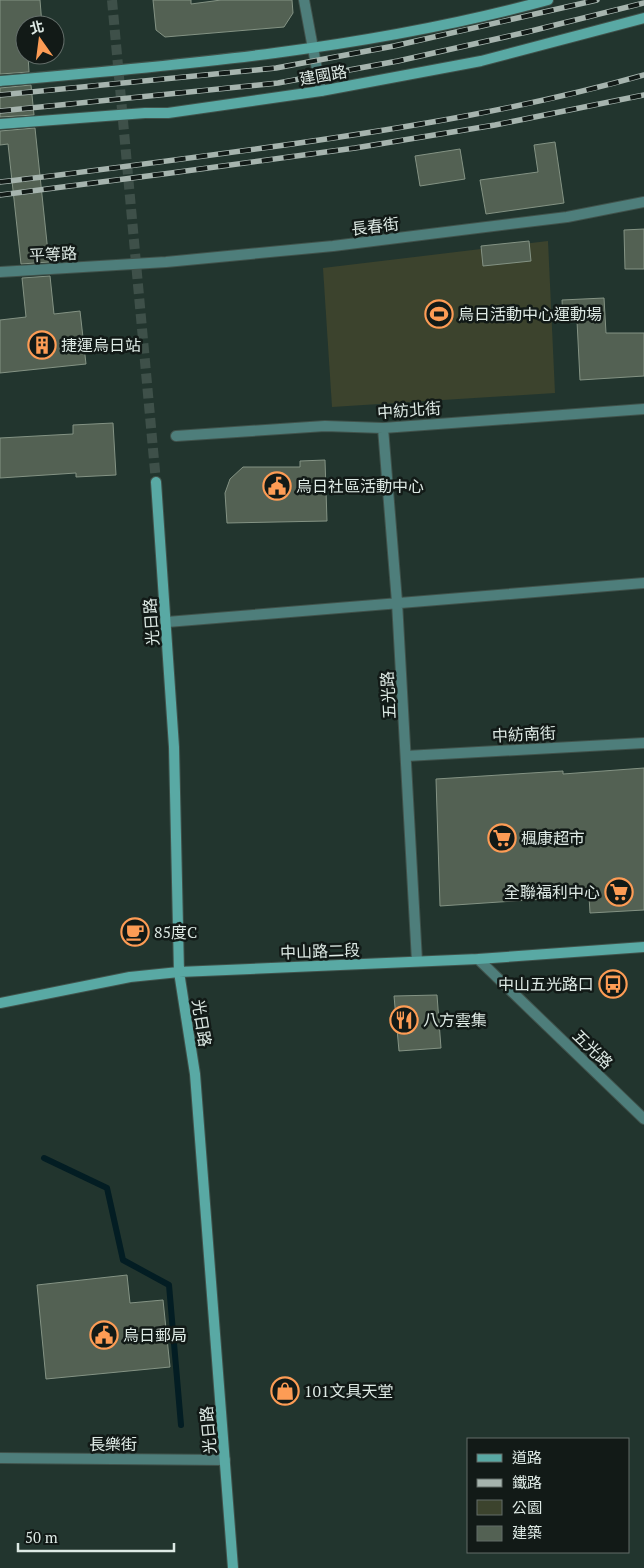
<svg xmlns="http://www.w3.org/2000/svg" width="644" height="1568" viewBox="0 0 644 1568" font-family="'PT Serif','Noto Sans TC',serif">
	<rect width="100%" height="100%" fill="#22352e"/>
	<!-- green -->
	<path fill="#3c432d" d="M548,241L555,393L332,407L323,268Z"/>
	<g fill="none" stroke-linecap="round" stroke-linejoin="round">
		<!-- stream -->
		<path stroke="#031d23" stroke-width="6" d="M44,1158L107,1188L123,1260L169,1285L181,1425"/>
	</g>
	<!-- building -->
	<path fill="#536153" stroke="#849384" d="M0,0H40L42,25H25V55H28L29,72L0,74Z
		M153,0H191V4L221,0H292L293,13L284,27L165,37L156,30Z
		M31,85L34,115L0,117V88Z
		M35,128L49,262L21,264L8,144L0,145V131Z
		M555,142L564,203L486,214L480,180L538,172L534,145Z
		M460,149L465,179L420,186L415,156Z
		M644,229V269H625L624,230Z
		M529,241L531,261L483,266L481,246Z
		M50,276L54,314L80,311L86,364L0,373V320L26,317L22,278Z
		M604,298L606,333H644V376L580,380L577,321L563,322L562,300Z
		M113,423L116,475L76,477V473L0,478V438L73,434V425Z
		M325,460L327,521L227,523L225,493L230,479L243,467H300V461Z
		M644,768V910L590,913L589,896L440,906L436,779L563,771V774Z
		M437,995L441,1048L399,1051L394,996Z
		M127,1275L130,1303L163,1300L170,1367L46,1379L37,1285Z"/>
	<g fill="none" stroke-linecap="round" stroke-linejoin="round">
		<!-- secondary-tunnel -->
		<path stroke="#3e5049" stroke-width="10" stroke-dasharray="10 5" stroke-linecap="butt" d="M112,0L156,482"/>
		<!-- street casing -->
		<g stroke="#40524b" stroke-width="12">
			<path id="street" d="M304,0L321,91
				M0,272L166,262L333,246L567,217L644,202
				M383,428L397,602L417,961
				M176,436L325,426L383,428L644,409
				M167,622L644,583
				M406,756L644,743
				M478,959L644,1119
				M0,1458L225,1460"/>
		</g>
		<!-- secondary casing -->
		<g stroke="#40524b" stroke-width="12">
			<path id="secondary" d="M0,81C184,65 369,49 548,0
				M0,124L145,113H168L321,91L481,61L644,18
				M156,482L174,747L179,972L195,1074L233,1568
				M0,1003L130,977L179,972L478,959L644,947"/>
		</g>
		<!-- street -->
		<use href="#street" stroke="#4e7e7b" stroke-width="10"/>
		<!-- secondary -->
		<use href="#secondary" stroke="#59a9a4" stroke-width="10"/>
		<!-- rail casing -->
		<g stroke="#a6b4ae" stroke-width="5.5">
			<path id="rail" d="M0,95L276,68L394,46L597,0
				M0,111L278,83L398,61L527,32L644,3
				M0,182C95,171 190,158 285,145C405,128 527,108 644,75
				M0,195L171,173L355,148L495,125L644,95"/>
		</g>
		<!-- rail -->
		<use href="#rail" stroke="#121a17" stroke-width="4" stroke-dasharray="11" stroke-linecap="butt"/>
	</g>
	<!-- icons -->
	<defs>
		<g id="stadium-ring" transform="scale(1.4375)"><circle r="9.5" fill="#121a17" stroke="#fd9c55" stroke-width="1.5"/><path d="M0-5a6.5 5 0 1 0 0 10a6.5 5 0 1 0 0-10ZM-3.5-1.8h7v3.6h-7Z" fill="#fd9c55"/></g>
		<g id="building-ring" transform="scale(1.4375)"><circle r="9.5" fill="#121a17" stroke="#fd9c55" stroke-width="1.5"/><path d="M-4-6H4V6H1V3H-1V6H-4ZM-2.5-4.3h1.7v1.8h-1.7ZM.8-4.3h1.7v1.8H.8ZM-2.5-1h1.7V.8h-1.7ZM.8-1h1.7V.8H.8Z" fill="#fd9c55"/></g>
		<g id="civic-ring" transform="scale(1.4375)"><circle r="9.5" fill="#121a17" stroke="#fd9c55" stroke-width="1.5"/><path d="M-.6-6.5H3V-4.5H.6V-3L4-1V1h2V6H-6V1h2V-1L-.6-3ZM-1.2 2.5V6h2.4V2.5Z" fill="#fd9c55"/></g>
		<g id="supermarket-ring" transform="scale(1.4375)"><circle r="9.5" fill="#121a17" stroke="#fd9c55" stroke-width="1.5"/><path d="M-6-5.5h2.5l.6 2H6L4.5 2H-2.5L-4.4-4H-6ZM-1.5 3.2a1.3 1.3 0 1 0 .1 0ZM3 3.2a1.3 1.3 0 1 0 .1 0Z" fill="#fd9c55"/></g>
		<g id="cafe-ring" transform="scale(1.4375)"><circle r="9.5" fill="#121a17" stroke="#fd9c55" stroke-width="1.5"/><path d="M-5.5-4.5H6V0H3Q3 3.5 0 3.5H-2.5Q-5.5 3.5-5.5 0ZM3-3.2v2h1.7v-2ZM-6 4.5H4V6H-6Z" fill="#fd9c55"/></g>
		<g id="bus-ring" transform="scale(1.4375)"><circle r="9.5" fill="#121a17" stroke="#fd9c55" stroke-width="1.5"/><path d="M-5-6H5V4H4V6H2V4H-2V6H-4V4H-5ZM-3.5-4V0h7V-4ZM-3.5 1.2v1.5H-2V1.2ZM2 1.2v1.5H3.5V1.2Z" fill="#fd9c55"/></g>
		<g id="restaurant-ring" transform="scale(1.4375)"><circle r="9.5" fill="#121a17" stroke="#fd9c55" stroke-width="1.5"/><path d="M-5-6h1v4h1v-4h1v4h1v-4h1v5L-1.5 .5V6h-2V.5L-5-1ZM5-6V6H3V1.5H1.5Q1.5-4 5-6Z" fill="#fd9c55"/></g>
		<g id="shop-ring" transform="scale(1.4375)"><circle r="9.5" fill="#121a17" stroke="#fd9c55" stroke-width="1.5"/><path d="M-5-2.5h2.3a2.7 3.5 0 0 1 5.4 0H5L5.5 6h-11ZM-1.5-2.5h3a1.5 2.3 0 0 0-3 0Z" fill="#fd9c55"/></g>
	</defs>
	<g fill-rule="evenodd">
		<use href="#stadium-ring" x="439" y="314"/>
		<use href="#building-ring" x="42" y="345"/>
		<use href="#civic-ring" x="277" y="486"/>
		<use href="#supermarket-ring" x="502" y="838"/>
		<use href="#supermarket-ring" x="619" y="892"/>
		<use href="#cafe-ring" x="135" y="932"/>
		<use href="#bus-ring" x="613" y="984"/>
		<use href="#restaurant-ring" x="404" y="1020"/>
		<use href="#civic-ring" x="104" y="1335"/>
		<use href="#shop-ring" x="285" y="1391"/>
	</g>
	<g text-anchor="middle" stroke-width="5" stroke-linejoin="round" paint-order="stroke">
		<!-- street labels -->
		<g font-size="16" fill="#dde9e4" stroke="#121a17">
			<text transform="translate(323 75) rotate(-10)" y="6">建國路</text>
			<text transform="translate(375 226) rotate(-7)" y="6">長春街</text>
			<text transform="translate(53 254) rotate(-3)" y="6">平等路</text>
			<text transform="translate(409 410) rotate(-4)" y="6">中紡北街</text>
			<text transform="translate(151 622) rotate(-94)" y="6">光日路</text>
			<text transform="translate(388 695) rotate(-93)" y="6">五光路</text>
			<text transform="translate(524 734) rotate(-3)" y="6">中紡南街</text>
			<text transform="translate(320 951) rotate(-2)" y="6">中山路二段</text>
			<text transform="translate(202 1023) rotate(81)" y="6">光日路</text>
			<text transform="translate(593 1049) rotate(44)" y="6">五光路</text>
			<text transform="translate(208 1430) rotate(-95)" y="6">光日路</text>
			<text x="113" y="1450">長樂街</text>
		</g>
		<!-- poi labels -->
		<g font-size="16" fill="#dde9e4" stroke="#121a17" text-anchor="start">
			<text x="458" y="320">烏日活動中心運動場</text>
			<text x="61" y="351">捷運烏日站</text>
			<text x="296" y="492">烏日社區活動中心</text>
			<text x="521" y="844">楓康超市</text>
			<text x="600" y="898" text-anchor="end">全聯福利中心</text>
			<text x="154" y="938">85度C</text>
			<text x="594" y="990" text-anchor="end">中山五光路口</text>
			<text x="423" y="1026">八方雲集</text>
			<text x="123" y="1341">烏日郵局</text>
			<text x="304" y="1397">101文具天堂</text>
		</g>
	</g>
	<!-- legend -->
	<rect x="467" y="1438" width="162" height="115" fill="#121a17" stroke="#636d69"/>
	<rect x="477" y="1454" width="25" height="8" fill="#59a9a4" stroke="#636d69"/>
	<text x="512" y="1463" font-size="15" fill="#dde9e4">道路</text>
	<rect x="477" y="1479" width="25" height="8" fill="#a6b4ae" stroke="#636d69"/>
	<text x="512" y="1488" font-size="15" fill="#dde9e4">鐵路</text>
	<rect x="477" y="1500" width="25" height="15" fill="#3c432d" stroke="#636d69"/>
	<text x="512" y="1513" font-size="15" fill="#dde9e4">公園</text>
	<rect x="477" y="1526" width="25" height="15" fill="#536153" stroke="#636d69"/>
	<text x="512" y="1538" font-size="15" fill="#dde9e4">建築</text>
	<!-- north arrow -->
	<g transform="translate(40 40) rotate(346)"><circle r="24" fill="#121a17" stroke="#636d69"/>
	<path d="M0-4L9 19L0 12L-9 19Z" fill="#fd9c55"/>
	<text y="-8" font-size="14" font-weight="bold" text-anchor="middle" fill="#dde9e4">北</text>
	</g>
	<!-- scale -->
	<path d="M18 1543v8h156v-8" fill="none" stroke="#dde9e4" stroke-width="2.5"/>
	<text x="25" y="1543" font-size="15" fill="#dde9e4" stroke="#121a17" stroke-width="4" paint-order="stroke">50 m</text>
</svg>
